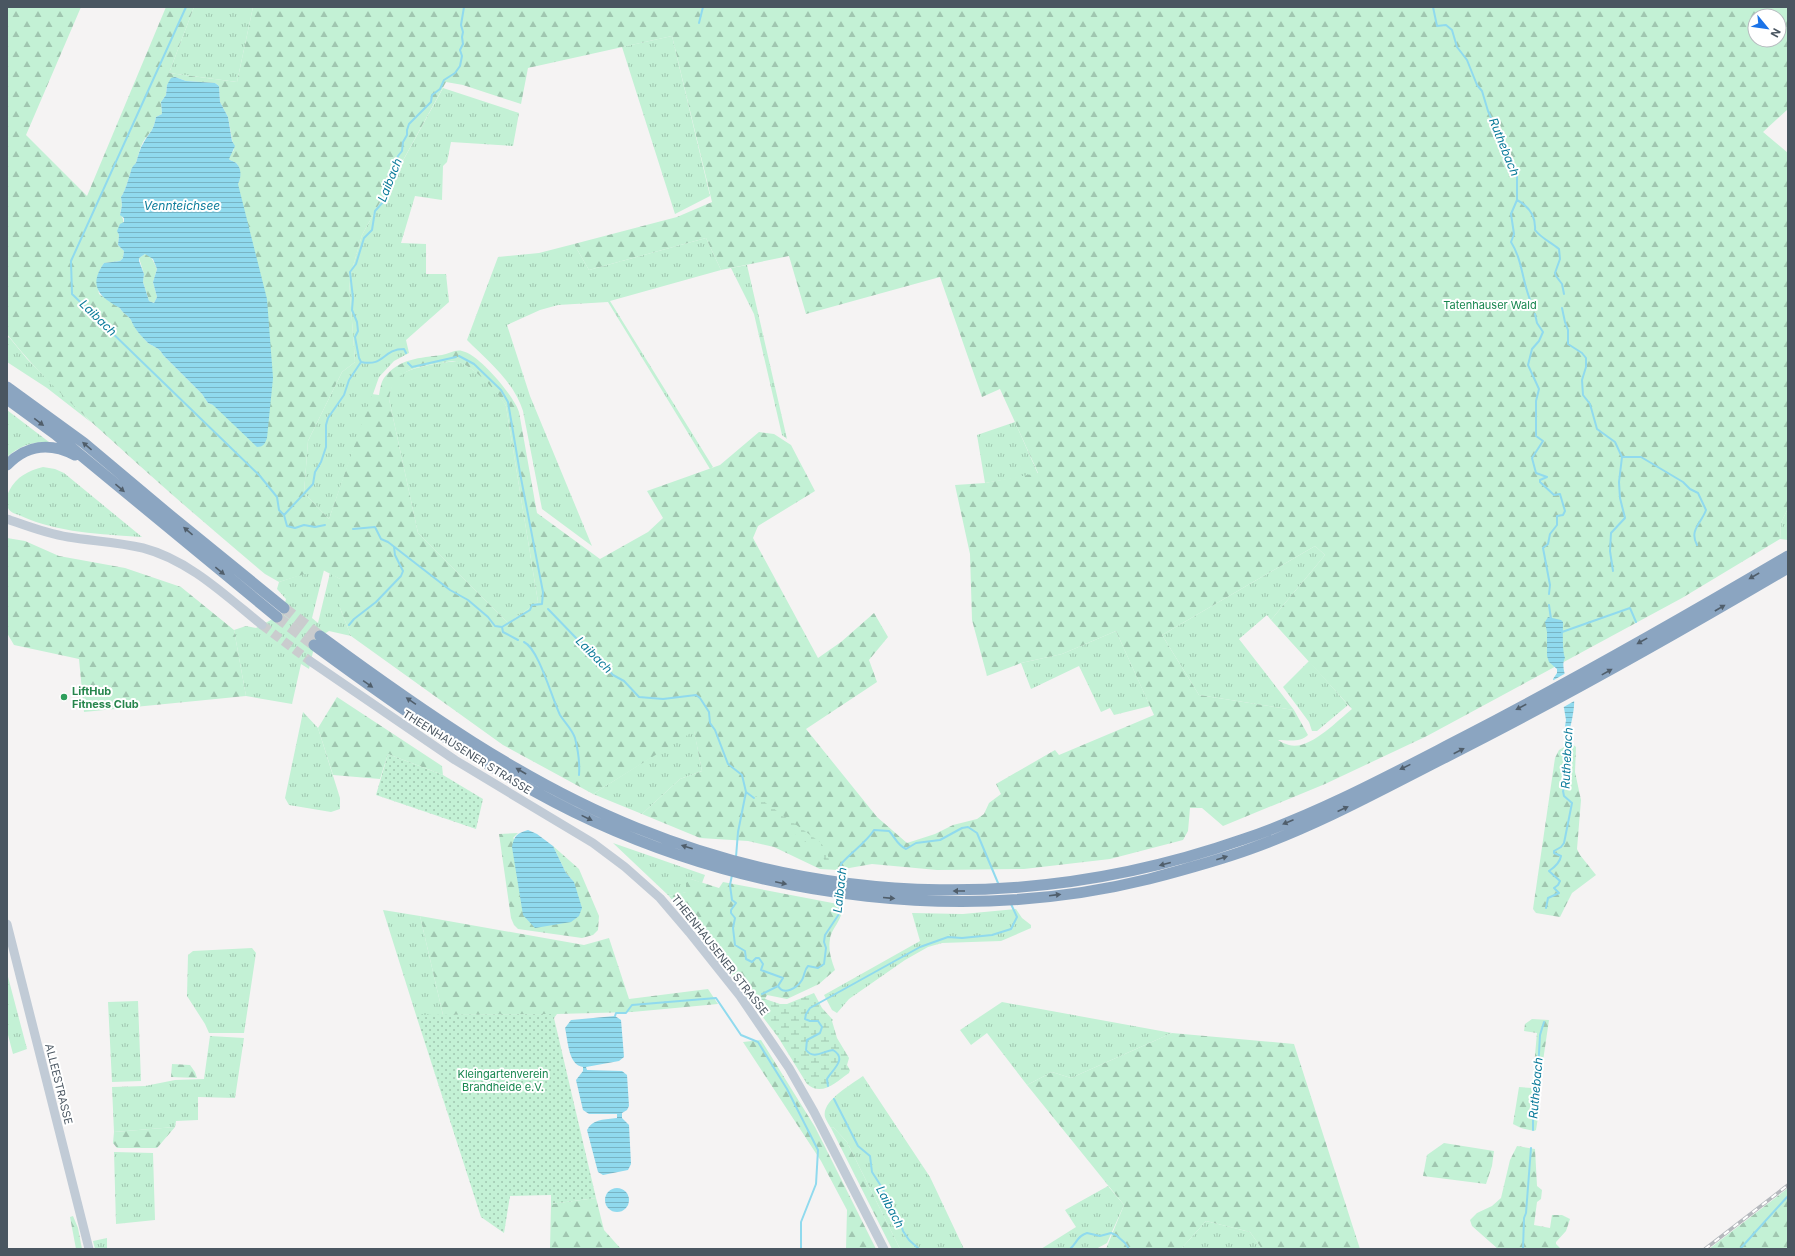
<svg xmlns="http://www.w3.org/2000/svg" width="1795" height="1256" viewBox="0 0 1795 1256" font-family="Inter,sans-serif">
	<defs>
		<pattern id="grass-tufts" width="24" height="20" patternUnits="userSpaceOnUse"><rect width="24" height="20" fill="#c3f1d5"/><path d="M3 7l-1-3M5 7V3M7 7l1-3M15 17l-1-3M17 17v-4M19 17l1-3" fill="none" stroke="#a0c6b0"/></pattern>
		<pattern id="forest-firs" width="22" height="20" patternUnits="userSpaceOnUse"><rect width="22" height="20" fill="#c3f1d5"/><path d="M5 1l3.5 6h-7zM16 11l3.5 6h-7z" fill="#a0c6b0"/></pattern>
		<pattern id="wetland-marsh" width="20" height="14" patternUnits="userSpaceOnUse"><rect width="20" height="14" fill="#c3f1d5"/><path d="M1 5h8M5 5V1M11 12h8M15 12V8" fill="none" stroke="#a0c6b0"/></pattern>
		<pattern id="garden-dots" width="8" height="8" patternUnits="userSpaceOnUse"><rect width="8" height="8" fill="#c3f1d5"/><path d="M2 2h.1M6 6h.1" fill="none" stroke="#a0c6b0" stroke-width="1.8" stroke-linecap="round"/></pattern>
		<pattern id="water-rules" width="6" height="5" patternUnits="userSpaceOnUse"><rect width="6" height="5" fill="#90daee"/><path d="M0 2.5h6" fill="none" stroke="#78b4c4"/></pattern>
	</defs>
	<rect width="100%" height="100%" fill="#f5f3f3"/>
	<!-- grass -->
	<path fill="url(#grass-tufts)" d="M194,7H253L237,82L169,73Z
		M672,36L710,196L675,214L622,47Z
		M443,88L519,113L513,146L451,142L447,162L443,166L442,200L415,196L401,243L426,244V274H446L449,302L406,340L409,353L394,361L379,377L329,519L304,493L308,441L342,372L355,362L349,280L362,235Z
		M706,238L721,270L610,301L713,467L710,469L608,302L558,305L540,310L507,325L530,396L592,546L542,509L523,411C514,382 488,361 467,340L498,257L539,253L574,244L589,270Z
		M747,265L787,439L782,435L754,314L731,268Z
		M9,337L27,359L92,423L47,388L7,362V339Z
		M457,361C475,368 497,389 506,406L538,602L508,623L418,533L389,399C390,391 392,381 399,376C412,366 441,363 457,361Z
		M7,410L49,442C33,441 19,446 7,457Z
		M1015,422L1038,474L985,483L977,435Z
		M43,467L55,469L64,473L142,537C100,534 59,533 21,516C17,514 10,513 8,508C5,504 7,495 9,491C17,476 28,471 43,467Z
		M1788,508V540L1780,539L1781,523Z
		M1315,546L1325,555L1271,620L1267,615L1239,639L1294,710L1199,695L1162,635Z
		M321,568L324,570L312,618L318,623L330,573L340,579V608L351,636L329,631L316,639L309,669L301,664L292,704L246,696L234,630L246,626L256,628L282,614L286,599L277,589L279,582Z
		M1116,631L1150,706L1114,715L1110,708L1101,712L1079,666L1031,689L1021,663L1062,654Z
		M1309,661L1348,705L1317,731H1312L1309,722L1283,687Z
		M303,712L318,728L340,798V809L331,812L289,805L285,798Z
		M694,730L702,771L680,779L642,814L593,794Z
		M613,843L705,875L702,883L691,879L687,892L669,896Z
		M1016,909L1022,918L1031,925V928L1001,941L942,943L928,947L905,960L849,999L837,1013L832,1010L824,995L920,941L912,913L963,914Z
		M383,910L420,916L443,1015H416Z
		M252,948L256,953L244,1033H209L205,1024L187,996L188,955L193,951Z
		M7,973L27,1049L13,1054L7,1031Z
		M138,1001L141,1081L112,1082L108,1002Z
		M1002,1002L1172,1033L1071,1078L1052,1072L1027,1085L987,1033L971,1045L960,1030Z
		M210,1036L244,1038L235,1098L198,1097V1120L176,1121L175,1127L114,1132L112,1087L145,1086L175,1080L204,1079Z
		M863,1076L930,1177L964,1249H900L847,1142L833,1127L831,1128C829,1125 826,1120 825,1117C821,1101 852,1084 863,1076Z
		M114,1152L153,1153L155,1220L116,1224Z
		M1108,1186L1124,1205L1107,1243L1096,1249H1041L1076,1227L1065,1210Z
		M1206,1221L1250,1232L1262,1249H1181Z
		M107,1238V1249H95L93,1241Z"/>
	<!-- forest -->
	<path fill="url(#forest-firs)" fill-rule="evenodd" d="M7,7H81L26,135L87,196L166,7H194L169,73L237,82L253,7H1788V109L1763,132L1788,153V508L1781,523L1780,539L1682,598L1427,736L1325,784L1223,826L1202,808H1190L1188,831L1183,840L1110,859L1024,869L937,870L872,864L838,870L820,869L774,847L748,841L700,838L642,814L680,779L702,771L694,731L593,794L503,745L351,636L340,608V579L321,569L279,582L265,574C215,532 166,490 118,446C79,411 39,375 7,334ZM1755,16H1779V40H1755ZM672,36L712,202L677,217L574,244L589,270L706,238L721,270L789,256L806,314L940,277L982,397L1000,389L1038,473L985,483L955,485L970,554L972,620L987,676L1021,663L1062,654L1116,631L1154,715L1059,755L1055,750L996,784L1001,794L989,803L984,814L977,819L953,825L935,834L907,843L877,817L806,729L877,682L869,660L888,637L874,613L841,642L818,658L753,538L758,526L815,491L791,445L774,434L759,432L720,465L647,491L663,518L648,532L600,559L537,513L519,412C514,396 479,354 462,351C456,349 448,354 442,355C420,358 399,358 384,378C381,382 380,390 379,395L372,394L329,519L304,493L308,441L342,372L355,362L349,280L362,235L446,82L463,85L521,104L528,68ZM175,77L186,81L215,83L219,86L220,102L228,117L234,150L229,155V159C232,162 235,161 237,164C241,170 241,178 238,184L213,405L208,403L202,394L163,355C160,348 154,347 148,343C141,336 135,328 131,320C128,315 122,313 120,308L99,294C97,280 96,275 104,263L120,261L123,258L124,251L118,245L119,235L118,233C123,223 126,223 120,213L122,205L121,197C126,190 128,179 131,171C131,168 134,166 136,163C138,156 140,148 143,142C151,130 153,132 156,117L162,114L161,102L166,95L167,85ZM452,361C469,360 499,393 506,406L538,602L508,623L418,533L389,399C394,364 424,367 452,361ZM1315,546L1325,555L1271,620L1352,709C1337,721 1309,751 1289,745C1285,744 1281,742 1278,740C1287,740 1300,743 1308,735L1294,710L1199,695L1162,635Z
		M145,254C152,255 154,263 157,269L153,282L157,297L154,303L149,301L143,282L144,274L139,258Z
		M7,538L25,541L59,556L125,568L181,587L234,630L246,696L84,712L79,659L14,645L7,633Z
		M337,697L442,766L443,775L388,754L380,779L333,775L318,728Z
		M1571,743L1576,747L1575,772L1581,800L1577,849L1580,855L1596,875L1572,893L1560,917L1536,913L1533,909L1555,758L1559,750Z
		M518,833L513,838L574,882L566,873L553,846L579,869L599,916L598,930L593,935L582,938L518,929L514,925L511,918L499,834Z
		M691,879L719,888L723,882L843,905C842,922 832,927 830,939C828,950 831,959 835,970L819,984L787,999L767,995L765,999H749L669,896L686,892V883Z
		M420,916L584,945L609,938L629,999L708,989L718,1004L632,1012L557,1014L443,1015Z
		M1532,1019L1549,1020L1538,1095L1540,1105L1536,1130L1534,1131L1521,1128L1513,1124L1519,1087L1532,1088L1537,1033L1524,1031L1525,1024Z
		M1172,1033L1294,1044L1360,1249H1262L1250,1232L1206,1221L1181,1249H1106L1124,1205L1027,1085L1052,1072L1071,1078Z
		M761,1040L815,1127L876,1249H846L847,1210L821,1161L743,1042Z
		M172,1064L190,1065L195,1072L197,1078L171,1077Z
		M175,1127L157,1148H117L113,1143L114,1132Z
		M833,1127L847,1142L900,1249H892L831,1128Z
		M1444,1143L1494,1151L1492,1166L1486,1184L1423,1176L1427,1155Z
		M1517,1146L1535,1149L1537,1186L1542,1190L1541,1199L1537,1202L1534,1225L1550,1228L1552,1215H1562L1570,1219L1566,1231L1556,1242V1244L1561,1249H1498L1472,1226L1470,1220L1477,1213L1492,1206L1501,1198L1510,1160Z
		M1788,1188V1249H1709Z
		M596,1198L604,1230L621,1249H550L551,1204Z
		M73,1216L78,1228L82,1249H76L70,1217Z"/>
	<!-- wetland -->
	<path fill="url(#wetland-marsh)" d="M756,796L820,842L824,847L818,849L804,841L755,801L754,798Z
		M826,850L827,852L831,869H827L822,853Z
		M814,993L822,1008L833,1020L832,1021L837,1038L849,1058L847,1065L850,1070L849,1073C836,1082 822,1097 807,1084L778,1037L749,999H765L780,1004H787Z"/>
	<!-- garden -->
	<path fill="url(#garden-dots)" d="M388,754L443,775L483,799L476,829L376,795Z
		M557,1014L554,1018L596,1198L551,1204V1195L510,1196L504,1233L481,1217L416,1015Z"/>
	<!-- water -->
	<path fill="url(#water-rules)" fill-rule="evenodd" d="M175,77L186,81L215,83L219,86L220,102L228,117L232,141L235,146L229,159C232,162 235,161 237,164C242,170 241,178 238,184L267,299L273,378L267,438C265,444 263,447 257,447L213,405L208,403L202,394L163,355C160,348 154,347 148,343C141,336 134,328 131,320C128,315 122,313 120,308C99,297 88,286 104,263L120,261L123,258L124,251L118,245L119,235L117,231L120,224L124,222V218L120,215L122,205L121,197C126,190 128,179 131,171C131,168 134,165 136,163C138,156 140,148 144,142C151,130 153,132 156,117L162,114L161,102L166,95L167,85L171,78ZM145,254L153,259L157,269L153,282L157,297L154,303L149,301L143,282L144,274L139,261V258Z
		M1548,617L1561,620L1563,622C1563,630 1562,651 1565,658C1559,668 1571,689 1574,700C1575,707 1571,725 1569,732L1567,734L1564,733L1566,720L1564,708L1553,679L1557,673V669L1549,662L1547,656V632L1545,622Z
		M528,830L537,834L553,846L566,873L574,882L582,908L579,916L571,922L535,928L523,915L512,847C514,836 517,833 528,830Z
		M615,1016L621,1020L624,1057L619,1061L586,1067L587,1070L622,1071L627,1075L629,1106L627,1110L622,1113V1118L629,1125L631,1164L628,1170L603,1175L598,1172L587,1130C594,1118 605,1120 617,1118V1114H589L583,1110L576,1080L583,1071V1067C568,1065 568,1040 565,1028L571,1020Z
		M605 1200a12 12 0 1 1 24 0a12 12 0 1 1-24 0Z"/>
	<!-- pier -->
	<path fill="#f5f3f3" d="M1566,673L1576,700L1562,708L1552,681Z"/>
	<g fill="none" stroke-linecap="round" stroke-linejoin="round">
		<!-- stream -->
		<path stroke="#90daee" stroke-width="2" d="M186,7L71,261L72,294L260,476L277,497L279,510L284,515L287,526L295,528L304,525L315,527L325,525
			M1433,7L1437,26L1446,25L1452,30L1457,47L1467,60L1477,85L1482,91L1488,111L1502,143L1509,164L1517,174V200L1511,214L1514,234L1511,242C1523,261 1522,282 1531,302
			M699,23L703,7
			M1517,200C1530,207 1536,216 1535,230C1542,239 1551,242 1559,249L1560,259L1555,273L1556,276L1562,284L1564,294
			M1562,308L1565,322L1568,330V344L1582,353L1586,358V367L1582,380L1583,395L1590,404L1597,429L1615,442L1622,457L1619,482L1620,498L1625,518L1611,533L1610,551L1613,571
			M1535,314L1537,323L1543,332L1539,341L1532,349L1528,365L1539,389L1536,401V436L1543,441L1532,458L1536,473L1547,477L1540,480V482L1554,495L1560,494L1565,511L1563,515L1557,516V525L1550,534L1548,544L1543,548L1550,585L1549,594
			M406,353L404,349C382,349 385,367 361,362L359,358L355,337L358,331L357,322L352,310L353,298L350,272L356,264L364,238L372,230L375,211L383,202L388,190V179L393,172L398,156L402,151L403,142L407,135V130L409,124L431,102L432,95L440,89L444,80L455,73L460,66L462,56L460,50L463,44L462,37L463,32L461,25L464,7
			M408,363L412,367L456,357
			M1622,457H1641L1683,482L1690,489L1698,493L1706,510C1701,524 1689,530 1697,545
			M284,515L313,484L315,472L321,462L326,447V425L328,418L344,395L349,380L361,362
			M353,529L375,527L381,539L388,542L450,590L468,600L488,617L495,626L502,627L530,610L532,605L542,604L543,592L520,473L508,402L501,390L474,364L459,356
			M1549,605L1551,619
			M548,609L577,639L585,644L613,675L624,681L639,697L663,699L696,695L700,698L709,712L710,723L715,730L728,764L742,775L746,792L738,832L736,857
			M349,625L354,619L376,602L401,576L403,571L395,555L394,547
			M502,627L503,632L518,640
			M1562,632L1630,608L1636,622
			M524,642C539,649 552,699 560,715C565,723 572,729 575,738C578,750 580,762 579,775
			M746,792L754,798
			M732,875L730,885L732,900L736,903L731,910V913L735,918L733,928L735,945L745,951L746,959L752,962L756,958H759L763,964L761,970L783,978L778,986C784,996 797,988 802,980C805,975 804,970 808,966L818,968L824,964L826,948L824,942L825,935L839,914L840,896
			M842,878L841,864C851,852 866,843 874,830L889,831C895,837 897,845 906,849L916,843L940,840L962,828L968,827L977,833L998,883
			M1546,908L1548,898L1559,893L1554,888L1558,885L1560,881L1549,871C1555,867 1560,863 1561,856L1554,853V851L1561,847L1564,843L1572,803L1564,796L1563,791L1567,781L1565,769L1568,746L1567,733
			M762,994L778,986
			M615,1016L616,1013H626L632,1005L716,998L741,1035L758,1042L787,1089L818,1150L816,1184L801,1222V1249
			M828,1086L827,1079C832,1070 848,1059 833,1050C823,1051 814,1060 806,1050L807,1040L820,1033L822,1027L818,1021H810L805,1019L806,1014L810,1008L920,947L948,937L962,938L992,935L1011,929L1017,917L1011,904
			M834,1099L858,1146L870,1156L872,1172L881,1186L901,1224L903,1231L909,1240L919,1249
			M1533,1130V1100L1538,1071L1540,1035L1544,1022
			M1053,1249H1056
			M1070,1249C1077,1243 1077,1236 1087,1233L1100,1236L1111,1233L1116,1235L1125,1243L1129,1249
			M1523,1249L1524,1218L1526,1213L1531,1148
			M1740,1249L1788,1196"/>
		<!-- secondary-tunnel -->
		<path stroke="#caccce" stroke-width="9" stroke-dasharray="9 4.5" stroke-linecap="butt" d="M262,625L310,661"/>
		<!-- highway-tunnel -->
		<path stroke="#caccce" stroke-width="11" stroke-dasharray="11 5.5" stroke-linecap="butt" d="M284,608L320,636
			M277,617L314,645"/>
		<!-- secondary -->
		<path stroke="#c1cbd6" stroke-width="9" d="M7,519C27,526 47,534 68,537C93,541 118,542 143,548C189,560 226,596 262,625
			M310,661L455,760L593,843L625,867L660,898L689,932L740,996L789,1068L814,1112L884,1249
			M7,924L89,1249"/>
		<!-- highway -->
		<path stroke="#8ba5c1" stroke-width="11" d="M7,387L84,443L171,516L284,608
			M7,399L55,434L277,617
			M7,465C26,445 50,442 75,455
			M320,636C418,708 524,783 637,828C835,908 1044,909 1244,839C1320,813 1392,774 1464,737C1574,680 1681,619 1788,556
			M314,645C401,709 497,777 595,822C764,899 967,924 1149,879C1183,870 1217,861 1250,849C1318,825 1383,789 1448,756C1563,698 1676,634 1788,568"/>
		<!-- rail casing -->
		<g stroke="#b5b8bd" stroke-width="3.5">
			<path id="rail" d="M1705,1249L1788,1185"/>
		</g>
		<!-- rail -->
		<use href="#rail" stroke="#fff" stroke-width="2" stroke-dasharray="6" stroke-linecap="butt"/>
	</g>
	<!-- one-way arrows -->
	<defs><path id="oneway-solid" d="M-6-.8H1V-3.2L6.5 0L1 3.2V.8H-6Z"/></defs>
	<g fill="#505e6b">
		<use href="#oneway-solid" transform="translate(39 422) rotate(37)"/>
		<use href="#oneway-solid" transform="translate(87 446) rotate(-140)"/>
		<use href="#oneway-solid" transform="translate(120 488) rotate(40)"/>
		<use href="#oneway-solid" transform="translate(188 531) rotate(-140)"/>
		<use href="#oneway-solid" transform="translate(220 571) rotate(39)"/>
		<use href="#oneway-solid" transform="translate(1754 576) rotate(150)"/>
		<use href="#oneway-solid" transform="translate(1720 608) rotate(-30)"/>
		<use href="#oneway-solid" transform="translate(1642 641) rotate(151)"/>
		<use href="#oneway-solid" transform="translate(1607 672) rotate(-29)"/>
		<use href="#oneway-solid" transform="translate(368 684) rotate(35)"/>
		<use href="#oneway-solid" transform="translate(411 701) rotate(-146)"/>
		<use href="#oneway-solid" transform="translate(1521 707) rotate(152)"/>
		<use href="#oneway-solid" transform="translate(1459 751) rotate(-27)"/>
		<use href="#oneway-solid" transform="translate(1405 767) rotate(154)"/>
		<use href="#oneway-solid" transform="translate(521 771) rotate(-150)"/>
		<use href="#oneway-solid" transform="translate(1343 809) rotate(-25)"/>
		<use href="#oneway-solid" transform="translate(587 818) rotate(26)"/>
		<use href="#oneway-solid" transform="translate(1288 822) rotate(157)"/>
		<use href="#oneway-solid" transform="translate(687 847) rotate(-162)"/>
		<use href="#oneway-solid" transform="translate(1222 858) rotate(-18)"/>
		<use href="#oneway-solid" transform="translate(1165 864) rotate(165)"/>
		<use href="#oneway-solid" transform="translate(781 883) rotate(12)"/>
		<use href="#oneway-solid" transform="translate(959 891) rotate(-180)"/>
		<use href="#oneway-solid" transform="translate(1055 895) rotate(-7)"/>
		<use href="#oneway-solid" transform="translate(889 898) rotate(5)"/>
	</g>
	<!-- markers -->
	<circle fill="#2e9e5b" stroke="#fff" stroke-width="1.5" cx="64" cy="697" r="4"/>
	<g text-anchor="middle" stroke-width="4" stroke-linejoin="round" paint-order="stroke">
		<!-- park labels -->
		<g font-size="11" fill="#17864f" stroke="#fff">
			<text x="1490" y="309">Tatenhauser Wald</text>
			<text x="503" y="1078">Kleingartenverein<tspan x="503" dy="13">Brandheide e.V.</tspan></text>
		</g>
		<!-- leisure labels -->
		<g font-size="11" font-weight="bold" fill="#27864d" stroke="#fff" text-anchor="start">
			<text x="72" y="695">LiftHub<tspan x="72" dy="13">Fitness Club</tspan></text>
		</g>
		<!-- street labels -->
		<g font-size="11" fill="#4a5661" stroke="#fff">
			<text transform="translate(467 752) rotate(32)" y="4">THEENHAUSENER STRASSE</text>
			<text transform="translate(720 955) rotate(52)" y="4">THEENHAUSENER STRASSE</text>
			<text transform="translate(59 1084) rotate(76)" y="4">ALLEESTRASSE</text>
		</g>
		<!-- water labels -->
		<g font-size="12" font-style="italic" fill="#0c7c9b" stroke="#fff">
			<text transform="translate(1504 147) rotate(68)" y="4">Ruthebach</text>
			<text transform="translate(390 180) rotate(-68)" y="4">Laibach</text>
			<text x="182" y="210">Vennteichsee</text>
			<text transform="translate(98 318) rotate(44)" y="4">Laibach</text>
			<text transform="translate(594 655) rotate(45)" y="4">Laibach</text>
			<text transform="translate(1567 758) rotate(-87)" y="4">Ruthebach</text>
			<text transform="translate(840 890) rotate(-84)" y="4">Laibach</text>
			<text transform="translate(1536 1088) rotate(-85)" y="4">Ruthebach</text>
			<text transform="translate(890 1207) rotate(62)" y="4">Laibach</text>
		</g>
	</g>
	<!-- border -->
	<rect width="1795" height="1256" fill="none" stroke="#4a5661" stroke-width="16"/>
	<!-- north arrow -->
	<g transform="translate(1767 28) rotate(119)"><circle r="19" fill="#ffffff" stroke="#b7bbc0"/>
	<path d="M0-3L7 15L0 10L-7 15Z" fill="#1a73e8"/>
	<text y="-6" font-size="11" font-weight="bold" text-anchor="middle" fill="#4a5661">N</text>
	</g>
</svg>
